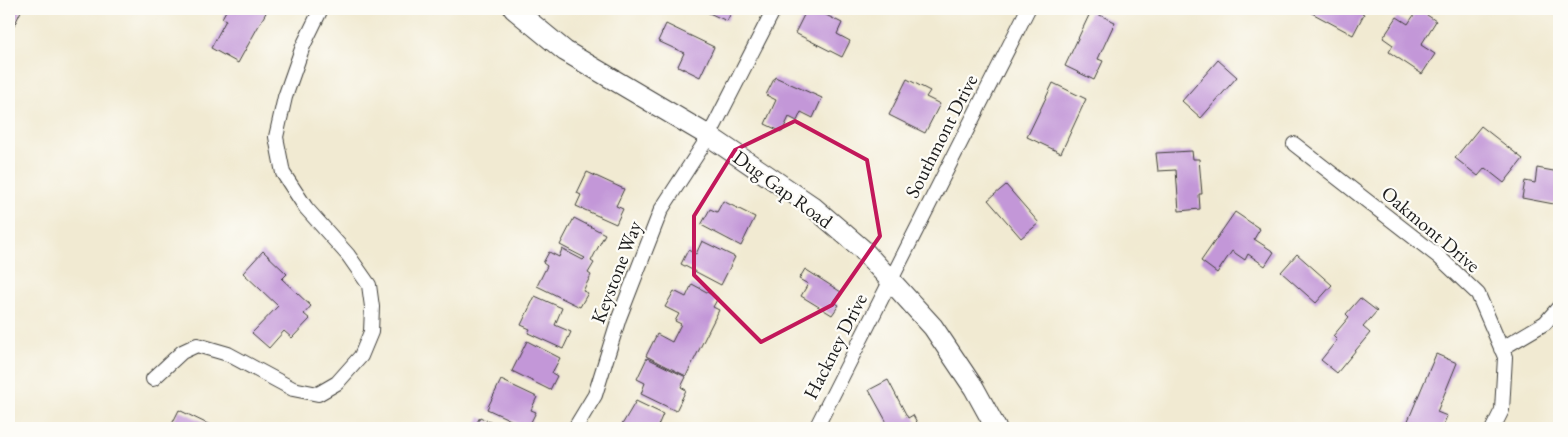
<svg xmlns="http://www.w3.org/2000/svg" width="1568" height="437" viewBox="0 0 1568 437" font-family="'EB Garamond',serif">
	<rect width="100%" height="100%" fill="#fdfcf7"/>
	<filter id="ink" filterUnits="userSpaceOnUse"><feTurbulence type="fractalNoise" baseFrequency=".02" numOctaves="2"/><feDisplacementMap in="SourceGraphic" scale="10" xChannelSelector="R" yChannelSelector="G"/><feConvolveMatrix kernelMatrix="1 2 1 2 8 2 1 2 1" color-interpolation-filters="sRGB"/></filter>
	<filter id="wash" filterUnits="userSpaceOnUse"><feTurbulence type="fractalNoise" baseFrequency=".0096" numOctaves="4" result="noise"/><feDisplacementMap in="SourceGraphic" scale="20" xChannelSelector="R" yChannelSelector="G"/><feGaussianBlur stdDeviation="1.12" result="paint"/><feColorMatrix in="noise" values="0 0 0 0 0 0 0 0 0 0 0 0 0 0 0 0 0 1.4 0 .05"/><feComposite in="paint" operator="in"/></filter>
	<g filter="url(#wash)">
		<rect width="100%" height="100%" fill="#f1ead2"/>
		<g id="blocks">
			<!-- building -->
			<path fill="#c397d8" d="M9,9H22L13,28L9,27Z
				M227,9H268L238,63L211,48L226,20L222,18Z
				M700,9H733L727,21Z
				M807,9H814L842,23L837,34L850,41L842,57L795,33Z
				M1311,9H1353L1364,14L1353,35L1310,12Z
				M1418,9L1436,21L1421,45L1435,54L1422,74L1389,52L1393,45L1383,38L1397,17L1408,24Z
				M1091,11L1115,22L1098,59L1103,61L1094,80L1065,66Z
				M666,24L714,47L700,77L678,66L684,53L658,41Z
				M1218,60L1237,77L1201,118L1182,101Z
				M775,77L822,98L813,118L801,112L797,121L789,117L782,132L765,124L776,100L766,95Z
				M907,79L930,91L926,97L940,104L925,133L889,115Z
				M1053,83L1086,99L1061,153L1027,137Z
				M1481,126L1523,159L1504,183L1485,168L1478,176L1455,158Z
				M1192,151L1193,159H1199L1202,194H1199L1200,209L1179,211L1176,170L1158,171L1156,153Z
				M1537,168L1559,172V205L1522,198L1525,181L1535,183Z
				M587,172L624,189L616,206L623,209L616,224L576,206L581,195L577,193Z
				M1006,185L1039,223L1021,238L988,200Z
				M723,201L755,217L741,246L701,225L710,209L717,212Z
				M1235,212L1260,229L1254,239L1274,252L1265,266L1248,254L1245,260L1232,251L1217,273L1201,261Z
				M574,218L605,234L591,261L594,263L588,273L591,275L583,291L588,293L580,307L537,286L547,266L543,263L549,252L559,257L562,249L583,260L585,258L560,245Z
				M702,241L735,257L721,285L681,264L688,250L696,254Z
				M263,251L287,274L282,279L311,306L304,314L310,319L292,338L284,331L269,348L252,333L278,306L243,273Z
				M1297,254L1332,285L1316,303L1281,272Z
				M805,269L841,292L834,302L839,305L832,315L801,296L808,284L799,279Z
				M692,284L718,298L713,307L719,310L686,376L646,356L657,334L672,342L681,324L675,321L679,314L665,307L674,291L686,297Z
				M535,296L562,308L555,325L571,332L563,349L528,333L530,329L521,325Z
				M1360,298L1377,311L1363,327L1370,333L1337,373L1321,360L1337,340L1333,336L1349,317L1346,314Z
				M527,341L560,358L552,373L557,376L550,390L512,371Z
				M1436,354L1457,363L1437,412L1447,416L1442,428H1420L1407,423Z
				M647,358L686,377L681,387L686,390L676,411L641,394L645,383L637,379Z
				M501,380L537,397L531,410L536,412L528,428L487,409Z
				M888,380L908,418L913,415L920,428H890L869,390Z
				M636,401L663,414L657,428H620Z
				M179,410L216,428H170Z
				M480,417L502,428H474Z"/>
		</g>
	</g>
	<g filter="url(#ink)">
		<use href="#blocks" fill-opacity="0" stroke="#3c3b37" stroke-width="1"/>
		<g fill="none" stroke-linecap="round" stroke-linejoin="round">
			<!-- street casing -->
			<g stroke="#3c3b37" stroke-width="16">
				<path id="street" d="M1294,144L1439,257L1478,294L1505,357L1502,410L1493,428
					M1501,349L1545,323L1559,307
					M153,379L182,352L197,345L228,354L293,389L318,394L337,383L361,356L371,332L372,307L369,285L348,255L306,208L283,173L276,137L285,97L303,46L321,9
					M575,428L595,395L619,318L661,210L709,136L774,9
					M816,428L1028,9"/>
			</g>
			<!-- secondary casing -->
			<g stroke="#3c3b37" stroke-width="22">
				<path id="secondary" d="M514,9L565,51L709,136L812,206L862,249L933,327L974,388L996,428"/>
			</g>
			<!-- street -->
			<use href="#street" stroke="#fff" stroke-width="14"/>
			<!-- secondary -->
			<use href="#secondary" stroke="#fff" stroke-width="20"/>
		</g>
	</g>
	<!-- marked area -->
	<path fill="none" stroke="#c2185b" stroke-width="4" stroke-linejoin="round" d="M795,121L867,160L880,236L832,305L761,342L694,275V216L735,150Z"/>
	<g text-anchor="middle" stroke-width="4.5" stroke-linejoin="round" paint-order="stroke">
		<!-- street labels -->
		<g font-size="20" fill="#1c1c1c" stroke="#fdfcf7">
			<text transform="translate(941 136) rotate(-63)" y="7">Southmont Drive</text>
			<text transform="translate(783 189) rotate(36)" y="7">Dug Gap Road</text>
			<text transform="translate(1431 229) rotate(40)" y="7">Oakmont Drive</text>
			<text transform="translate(616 272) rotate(-69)" y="7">Keystone Way</text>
			<text transform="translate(835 346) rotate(-63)" y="7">Hackney Drive</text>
		</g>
	</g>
	<!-- margin -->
	<rect width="1568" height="437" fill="none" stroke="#fdfcf7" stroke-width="30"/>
</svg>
